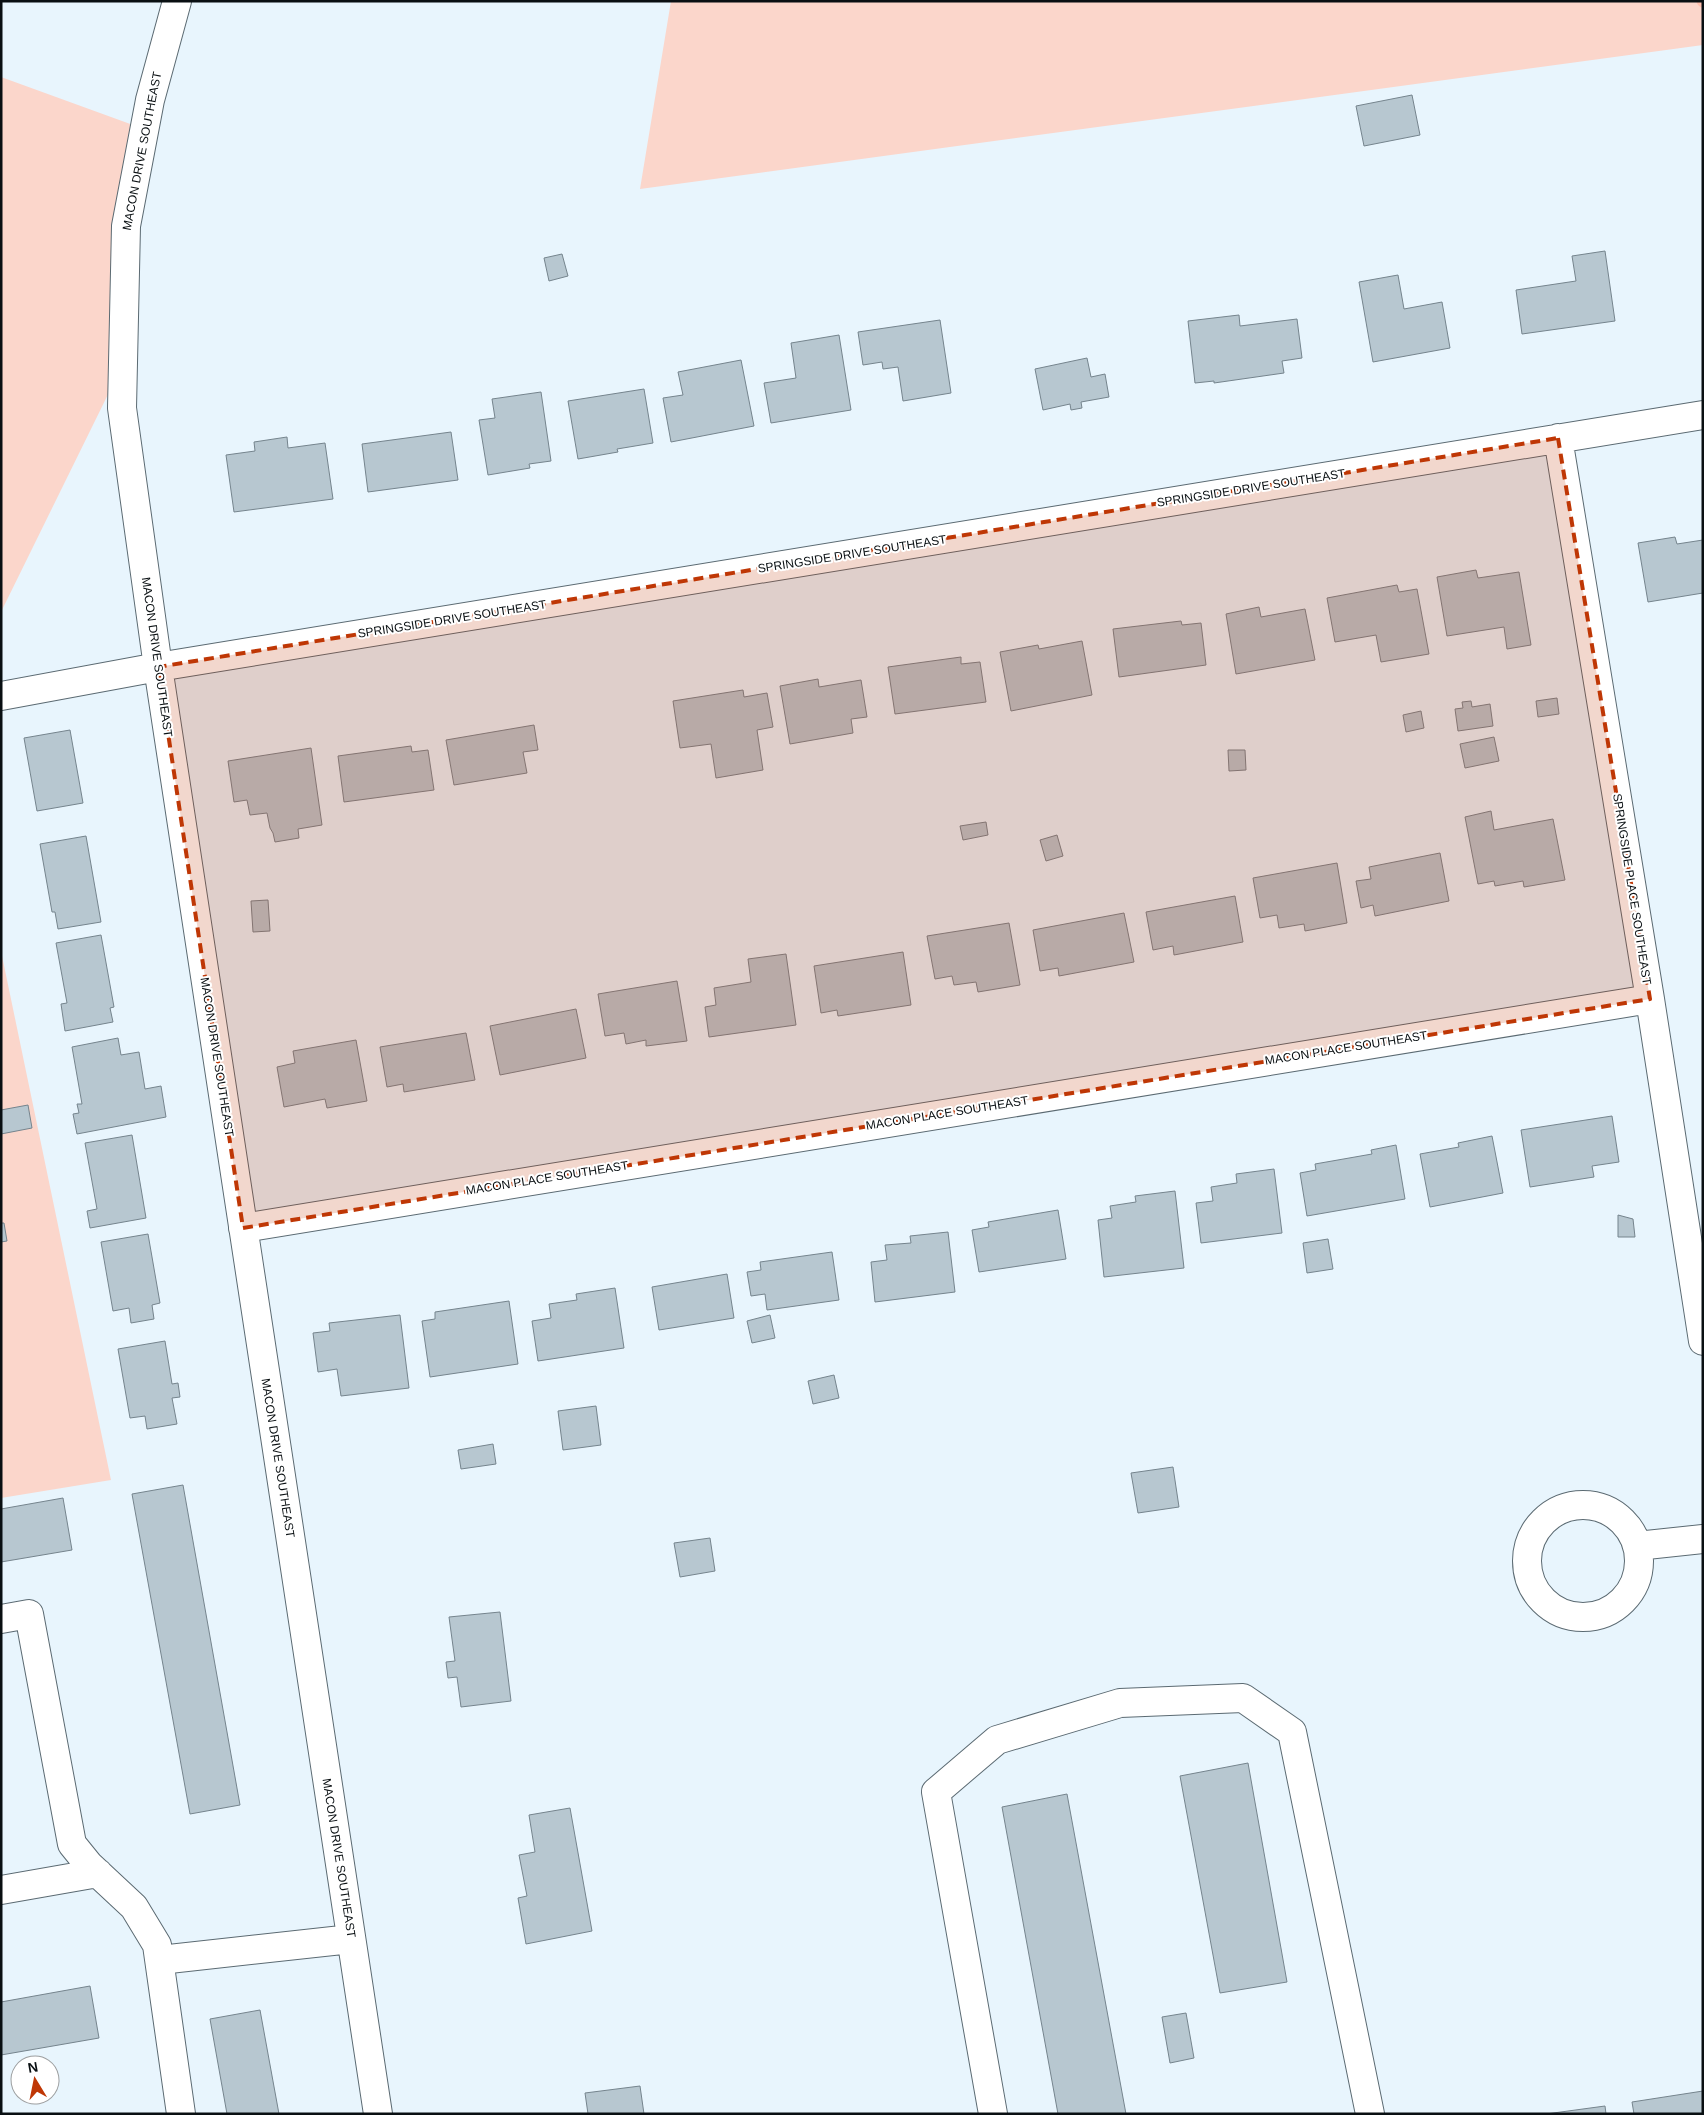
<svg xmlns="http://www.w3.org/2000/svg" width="1704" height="2115" viewBox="0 0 1704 2115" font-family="Helvetica,sans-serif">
	<rect width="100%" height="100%" fill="#e8f5fd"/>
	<!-- green -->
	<path fill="#fbd6cb" d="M671,1H1703V45L640,189Z
		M1,77L144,129L122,366L1,612Z
		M1,951L111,1480L1,1498Z"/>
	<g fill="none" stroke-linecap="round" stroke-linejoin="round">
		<!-- stream -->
		<path stroke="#ffbfad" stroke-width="11" d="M1702,1L1703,2"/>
	</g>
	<!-- building -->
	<path fill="#b7c7d0" stroke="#75848d" d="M1412,95L1420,135L1364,146L1356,106Z
		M1605,251L1615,321L1522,334L1516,290L1576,281L1572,256Z
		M562,254L568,276L549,281L544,258Z
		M1398,275L1404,309L1442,302L1450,348L1373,362L1359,282Z
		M1239,315L1240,326L1297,319L1302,358L1282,361L1284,373L1214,383V381L1195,383L1188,321Z
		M940,320L951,393L903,401L898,367L883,369L882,362L863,365L858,332Z
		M839,335L851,410L771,423L764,383L796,378L791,343Z
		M1087,358L1091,377L1105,374L1109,397L1081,402L1082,408L1071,410L1070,404L1043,410L1035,369Z
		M741,360L754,426L671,442L663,398L683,395L678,372Z
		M644,389L653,443L617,449L618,452L578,459L568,401Z
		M541,392L551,461L529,464L530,468L488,475L479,420L495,418L492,399Z
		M451,432L458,480L368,492L362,444Z
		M287,437L288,448L325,443L333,499L234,512L226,455L255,451L254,442Z
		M1675,537L1677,544L1703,540V593L1648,602L1638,543Z
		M1476,570L1478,578L1519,572L1531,645L1507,649L1504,627L1447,636L1437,577Z
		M1397,585L1399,592L1417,589L1429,654L1381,662L1376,635L1335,642L1327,598Z
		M1259,607L1261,617L1305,609L1315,660L1236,674L1226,614Z
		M1181,621L1182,625L1201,623L1206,665L1119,677L1113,629Z
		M1082,641L1092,695L1011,711L1000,652L1038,645L1039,649Z
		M961,657V664L980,662L986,702L895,714L888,667Z
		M818,679L819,687L861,680L867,717L851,719L853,733L790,744L780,686Z
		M743,690L744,697L767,693L773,727L757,730L763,770L716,778L711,744L680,748L673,701Z
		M1557,698L1559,714L1538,717L1536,701Z
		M1471,701L1472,707L1490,704L1493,726L1458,731L1455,709L1463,708L1462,702Z
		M1421,711L1424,728L1406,732L1403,715Z
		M534,725L538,750L523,752L527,773L454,785L446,740Z
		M70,730L83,803L37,811L24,738Z
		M1494,737L1499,761L1465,768L1460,744Z
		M411,746L412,752L428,750L434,790L344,802L338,756Z
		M311,748L322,825L298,829L299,838L275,842L273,833L270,828L267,813L250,815L247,800L234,802L228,761Z
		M1228,750H1245L1246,770L1229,771Z
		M1491,811L1494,830L1553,819L1565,880L1524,887L1523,881L1495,886L1494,881L1478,884L1465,817Z
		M986,822L988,835L963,840L960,826Z
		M1057,835L1063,856L1046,861L1040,840Z
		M86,836L101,922L58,929L55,912H52L40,844Z
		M1440,853L1449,901L1375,916L1373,905L1361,908L1356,881L1371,879L1369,867Z
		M1337,863L1347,923L1305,931L1304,924L1279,928L1277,915L1260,918L1253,878Z
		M1235,896L1243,942L1174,955L1173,946L1153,950L1146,912Z
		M268,900L270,931L253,932L251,901Z
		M1124,913L1134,962L1059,976L1058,968L1040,971L1033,930Z
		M1009,923L1020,985L978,992L976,982L954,985L952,976L935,979L927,936Z
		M101,935L114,1007L110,1008L113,1022L65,1031L61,1004L67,1003L56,943Z
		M903,952L911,1005L838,1016L837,1010L821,1013L814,966Z
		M786,954L796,1025L709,1037L705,1007L716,1005L714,988L751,982L748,959Z
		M677,981L687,1041L646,1046V1040L626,1044L624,1033L605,1036L598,994Z
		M576,1009L586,1058L500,1075L490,1026Z
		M466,1033L475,1080L404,1092L403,1084L387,1087L380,1047Z
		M118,1038L121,1055L139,1052L145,1089L161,1086L166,1117L77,1134L73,1114L79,1113L77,1104H82L72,1047Z
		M356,1040L367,1101L327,1108L325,1099L284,1107L277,1067L295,1063L293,1051Z
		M28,1105L32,1128L1,1134V1110Z
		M1612,1116L1619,1162L1592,1166L1594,1177L1530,1187L1521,1130Z
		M132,1135L146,1218L90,1228L87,1211L97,1209L85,1143Z
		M1492,1136L1503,1193L1430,1207L1420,1154L1459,1147L1458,1143Z
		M1396,1145L1405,1199L1307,1216L1300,1173L1316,1170L1315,1164L1372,1154L1371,1150Z
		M1274,1169L1282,1233L1201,1243L1196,1203L1213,1201L1211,1187L1237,1183L1236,1174Z
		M1175,1191L1184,1268L1104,1277L1098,1220L1112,1218L1110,1206L1136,1202L1135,1196Z
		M1058,1210L1066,1259L979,1272L972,1230L989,1227L988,1222Z
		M1618,1215L1633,1219L1635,1237H1618Z
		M1,1223H4L7,1241L1,1242Z
		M948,1232L955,1292L875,1302L871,1262L887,1260L885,1245L911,1243L910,1236Z
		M148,1234L160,1303L152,1305L154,1319L131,1323L129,1308L113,1311L101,1242Z
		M1328,1239L1333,1269L1307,1273L1303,1243Z
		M832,1252L839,1300L767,1310L765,1294L751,1296L747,1272L761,1270L760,1262Z
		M727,1274L734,1318L659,1330L652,1287Z
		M615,1288L624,1348L538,1361L532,1321L551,1318L549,1304L577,1300L576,1294Z
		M509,1301L518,1364L430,1377L422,1321L435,1319V1312Z
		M400,1315L409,1388L341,1396L337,1369L318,1372L313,1333L330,1331L329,1323Z
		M770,1315L775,1338L752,1343L747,1321Z
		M165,1341L172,1384L178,1383L180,1397L172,1398L177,1424L147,1429L145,1416L130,1418L118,1349Z
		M834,1375L839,1398L813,1404L808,1381Z
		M596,1406L601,1445L563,1450L558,1411Z
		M493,1444L496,1464L461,1469L458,1450Z
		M1173,1467L1179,1507L1138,1513L1131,1473Z
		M183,1485L240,1805L190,1814L132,1494Z
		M63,1498L72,1550L1,1562V1509Z
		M710,1538L715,1571L680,1577L674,1543Z
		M500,1612L511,1701L461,1707L457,1677L448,1678L446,1662L455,1661L449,1617Z
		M1248,1763L1287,1982L1220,1993L1180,1776Z
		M1067,1794L1126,2114H1058L1002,1807Z
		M570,1808L592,1931L526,1944L518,1898L527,1896L519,1855L535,1852L529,1815Z
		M90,1986L99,2038L1,2055V2002Z
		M260,2010L279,2114H227L210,2019Z
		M1186,2013L1194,2058L1170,2063L1162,2017Z
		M640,2086L644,2114H588L585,2093Z
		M1703,2091V2114H1634L1632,2102Z
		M1605,2106L1606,2114H1546Z"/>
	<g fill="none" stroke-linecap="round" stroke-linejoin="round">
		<!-- minor casing -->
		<g stroke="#5b6a72" stroke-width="30">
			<path id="minor" d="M177,1L150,100L126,226L122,408L158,667L378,2114
				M1558,438L1650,999L1703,1341
				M1,696L158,667L1703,415
				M243,1228L1650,999
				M1527 1561a56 56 0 1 1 112 0a56 56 0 1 1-112 0Z
				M1637,1546L1703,1539
				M1,1619L29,1614L72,1844L89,1865L134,1907L157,1945L181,2114
				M1,1890L98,1873
				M160,1960L351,1939
				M993,2114L936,1792L997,1740L1120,1703L1243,1698L1292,1732L1370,2114"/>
		</g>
		<!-- minor -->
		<use href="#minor" stroke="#fff" stroke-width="28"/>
	</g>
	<!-- marked area -->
	<path fill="#bf3705" fill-opacity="0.2" stroke="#bf3705" stroke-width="4" stroke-dasharray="10 6" stroke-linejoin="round" d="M1558,438L1650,999L243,1228L158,667Z"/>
	<g text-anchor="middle" stroke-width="4" stroke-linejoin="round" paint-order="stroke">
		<!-- street labels -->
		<g font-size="12" fill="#090f12" stroke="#fff">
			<text transform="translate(142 151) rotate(-79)" y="4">MACON DRIVE SOUTHEAST</text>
			<text transform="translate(1251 488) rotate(-9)" y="4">SPRINGSIDE DRIVE SOUTHEAST</text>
			<text transform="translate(852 554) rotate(-9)" y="4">SPRINGSIDE DRIVE SOUTHEAST</text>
			<text transform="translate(452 619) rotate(-9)" y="4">SPRINGSIDE DRIVE SOUTHEAST</text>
			<text transform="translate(157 657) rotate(82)" y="4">MACON DRIVE SOUTHEAST</text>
			<text transform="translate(1632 889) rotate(81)" y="4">SPRINGSIDE PLACE SOUTHEAST</text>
			<text transform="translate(1346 1048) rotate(-9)" y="4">MACON PLACE SOUTHEAST</text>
			<text transform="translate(217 1057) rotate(81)" y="4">MACON DRIVE SOUTHEAST</text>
			<text transform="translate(947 1113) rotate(-9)" y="4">MACON PLACE SOUTHEAST</text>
			<text transform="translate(547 1178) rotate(-9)" y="4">MACON PLACE SOUTHEAST</text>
			<text transform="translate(278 1458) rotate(81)" y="4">MACON DRIVE SOUTHEAST</text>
			<text transform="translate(339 1858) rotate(81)" y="4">MACON DRIVE SOUTHEAST</text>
		</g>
	</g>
	<!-- border -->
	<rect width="1704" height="2115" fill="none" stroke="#090f12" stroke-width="5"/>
	<!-- north arrow -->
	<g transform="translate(35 2080) rotate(350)"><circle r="24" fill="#ffffff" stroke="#9d9fa0"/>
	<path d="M0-4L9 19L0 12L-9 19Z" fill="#bf3705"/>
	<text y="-8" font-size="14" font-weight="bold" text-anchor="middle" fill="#090f12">N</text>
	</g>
</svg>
